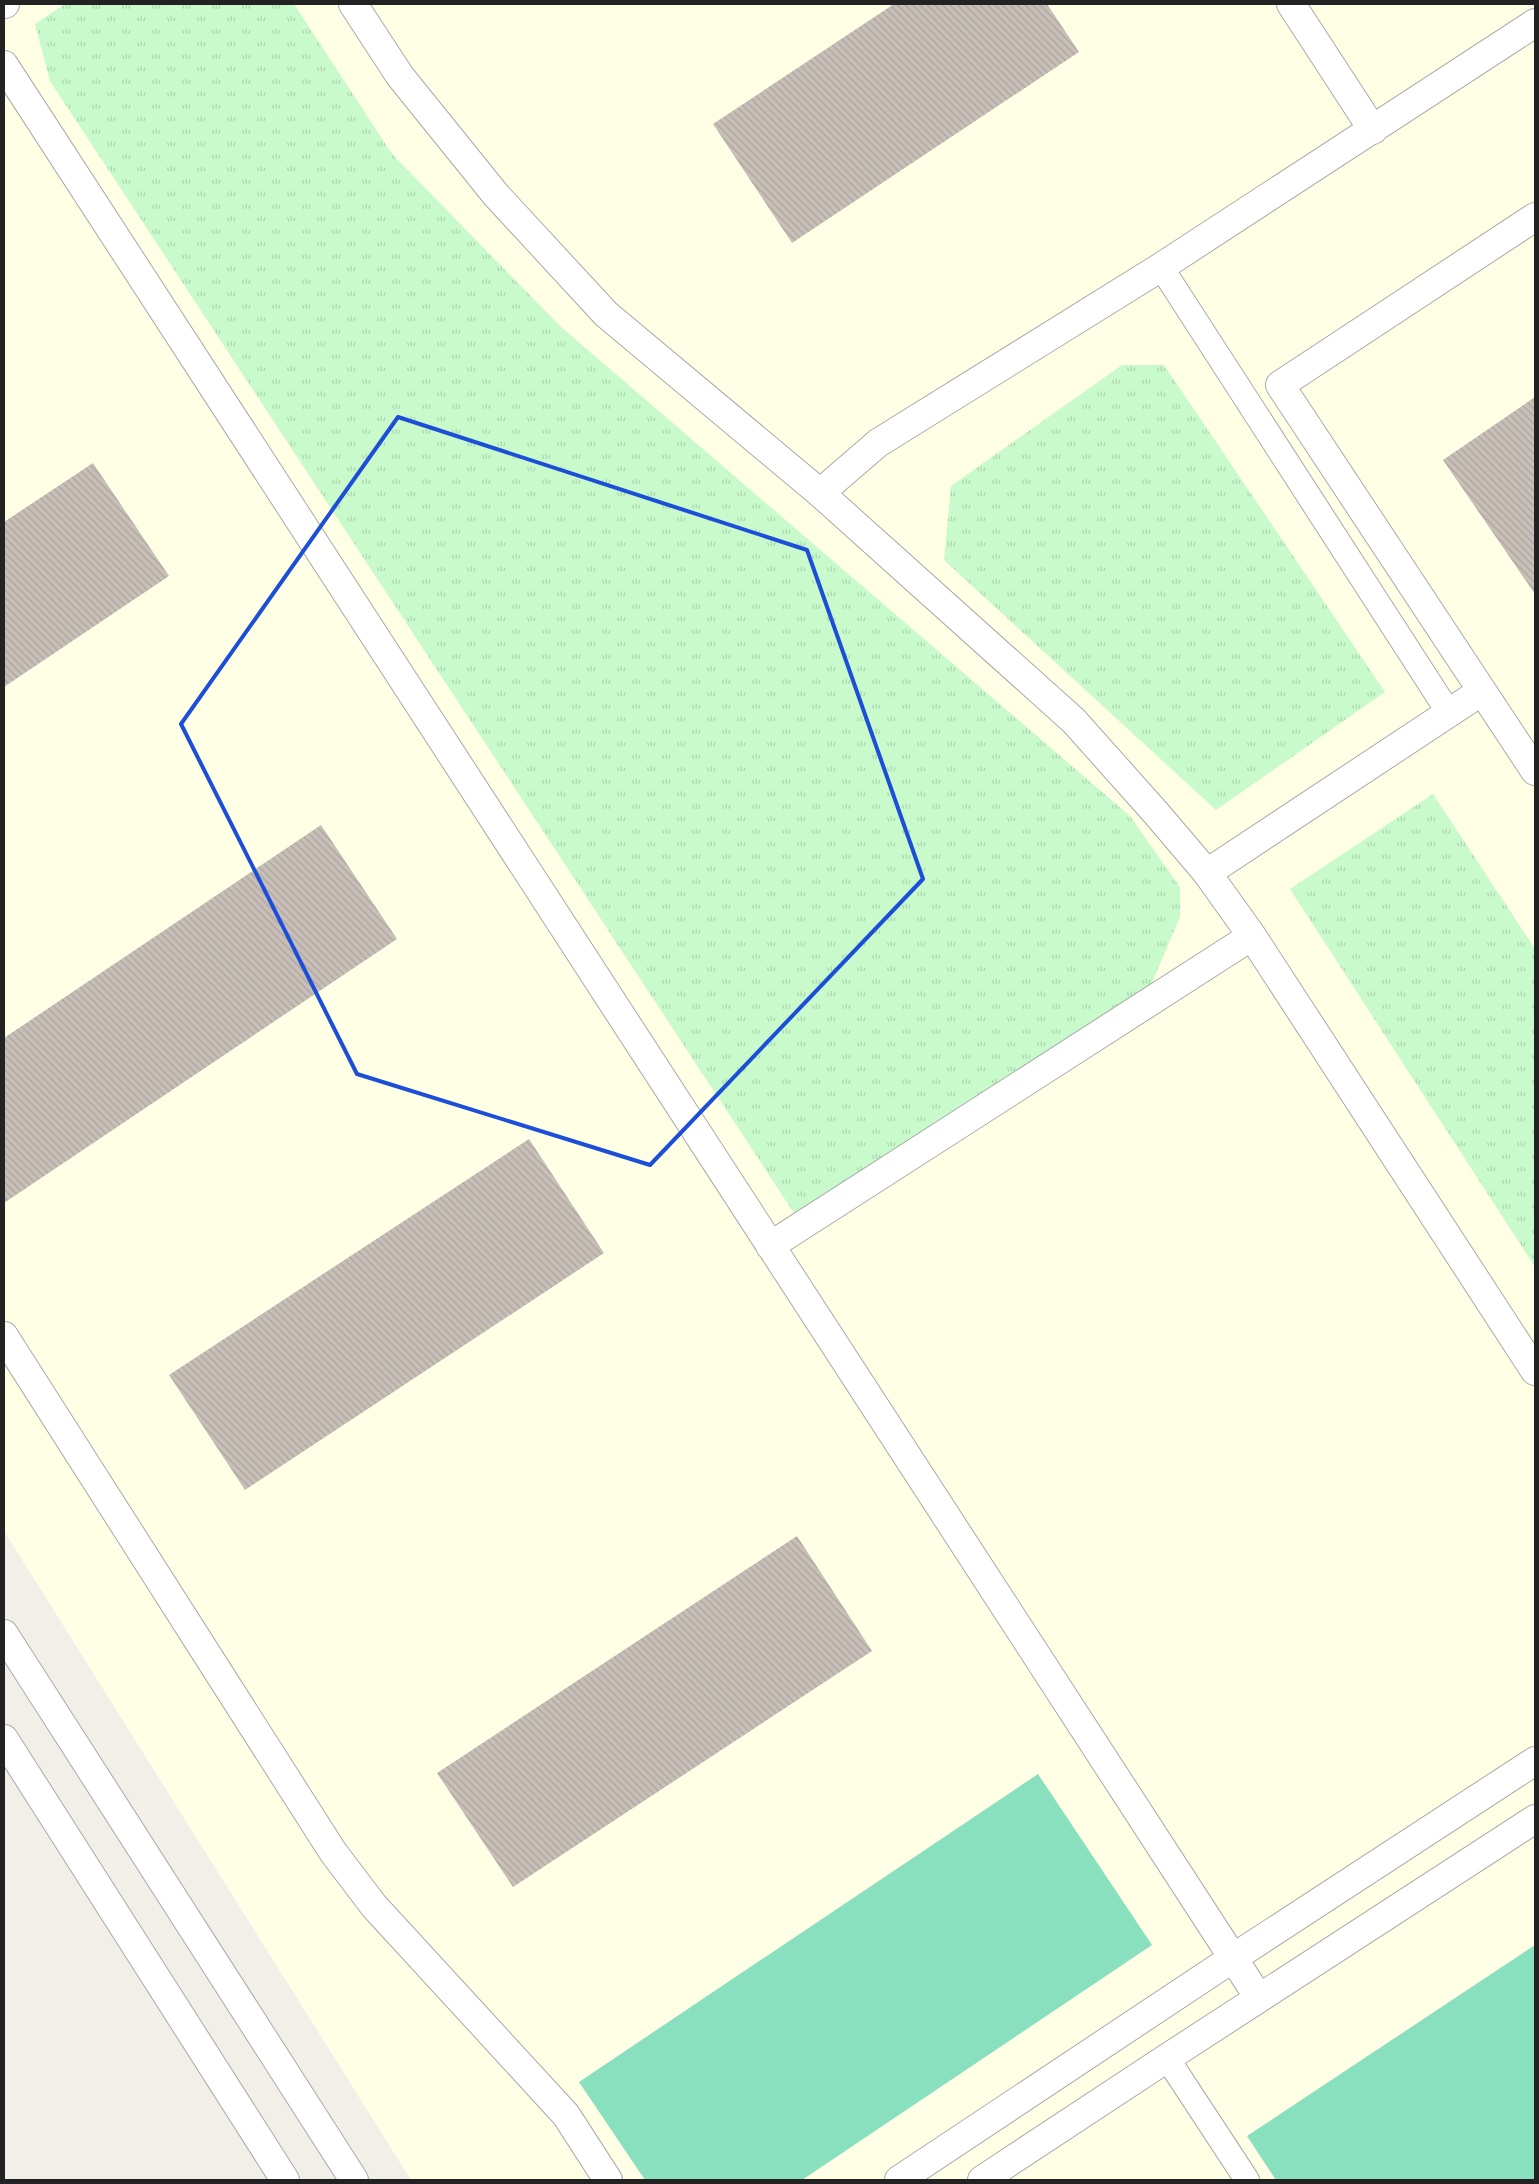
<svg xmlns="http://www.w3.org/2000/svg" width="1539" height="2184" viewBox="0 0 1539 2184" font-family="Signika,sans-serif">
	<defs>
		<pattern id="park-tufts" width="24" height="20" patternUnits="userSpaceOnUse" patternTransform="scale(1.25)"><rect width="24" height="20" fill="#c8facc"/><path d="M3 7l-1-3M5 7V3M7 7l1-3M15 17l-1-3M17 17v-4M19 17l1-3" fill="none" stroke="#acd6af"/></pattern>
		<pattern id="building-back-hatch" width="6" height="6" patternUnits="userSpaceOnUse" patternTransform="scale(1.25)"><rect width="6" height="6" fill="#c7bfb8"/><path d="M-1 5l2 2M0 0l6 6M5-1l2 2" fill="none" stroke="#aba49e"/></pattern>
	</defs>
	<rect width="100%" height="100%" fill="#f2efe9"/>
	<!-- education -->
	<path fill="#ffffe5" d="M4,4H1535V2180H411L4,1531Z"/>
	<!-- park -->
	<path fill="url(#park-tufts)" d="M65,4H294L392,154L561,327L1130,816L1180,887V917L1151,985L794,1213L50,81L35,24Z
		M1122,365H1164L1385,692L1216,810L944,560L951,486Z
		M1433,794L1535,949V1267L1290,889Z"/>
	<!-- pitch -->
	<path fill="#88e0be" d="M1038,1774L1152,1945L802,2180H645L579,2082Z
		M1535,1945V2180H1276L1247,2136Z"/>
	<!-- building -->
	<path fill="url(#building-back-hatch)" d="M894,4H1047L1079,52L792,243L713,124Z
		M1535,397V594L1443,460Z
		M93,463L169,576L4,687V522Z
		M321,825L397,939L4,1203V1038Z
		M529,1139L604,1253L245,1490L169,1375Z
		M797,1536L872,1651L513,1887L437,1773Z"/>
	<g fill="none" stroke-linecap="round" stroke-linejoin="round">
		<!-- service casing -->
		<g stroke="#a9a9a9" stroke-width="26">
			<path id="service" d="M1161,267L1449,713
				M1167,2058L1247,2180"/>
		</g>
		<!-- pedestrian casing -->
		<g stroke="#a9a9a9" stroke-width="30">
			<path id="pedestrian" d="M1535,217L1280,385L1535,771
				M1207,873L1482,691"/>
		</g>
		<!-- minor casing -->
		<g stroke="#a9a9a9" stroke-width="30">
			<path id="minor" d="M4,4H5
				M353,4L400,76L496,195L606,314L820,493L1074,721L1156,813L1207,873L1252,936L1535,1371
				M1291,4L1373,130
				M4,65L1259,1998
				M820,493L878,443L1161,267L1535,23
				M770,1246L1252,936
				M4,1336L333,1852L374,1906L566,2115L608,2180
				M899,2180L1233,1958L1535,1761
				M982,2180L1167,2058L1535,1819"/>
		</g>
		<!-- tertiary casing -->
		<g stroke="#a9a9a9" stroke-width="30">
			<path id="tertiary" d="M4,1634L354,2180
				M4,1739L285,2180"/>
		</g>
		<!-- service -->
		<use href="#service" stroke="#fff" stroke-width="24"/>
		<!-- pedestrian -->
		<use href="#pedestrian" stroke="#fff" stroke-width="28"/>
		<!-- minor -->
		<use href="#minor" stroke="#fff" stroke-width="28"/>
		<!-- tertiary -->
		<use href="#tertiary" stroke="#fff" stroke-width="28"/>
	</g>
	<!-- marked area -->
	<path fill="none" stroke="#1d4ed8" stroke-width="4" stroke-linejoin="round" d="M398,417L807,550L923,879L650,1165L357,1074L181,724Z"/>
	<!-- border -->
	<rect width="1539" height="2184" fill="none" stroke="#222222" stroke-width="10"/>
</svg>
